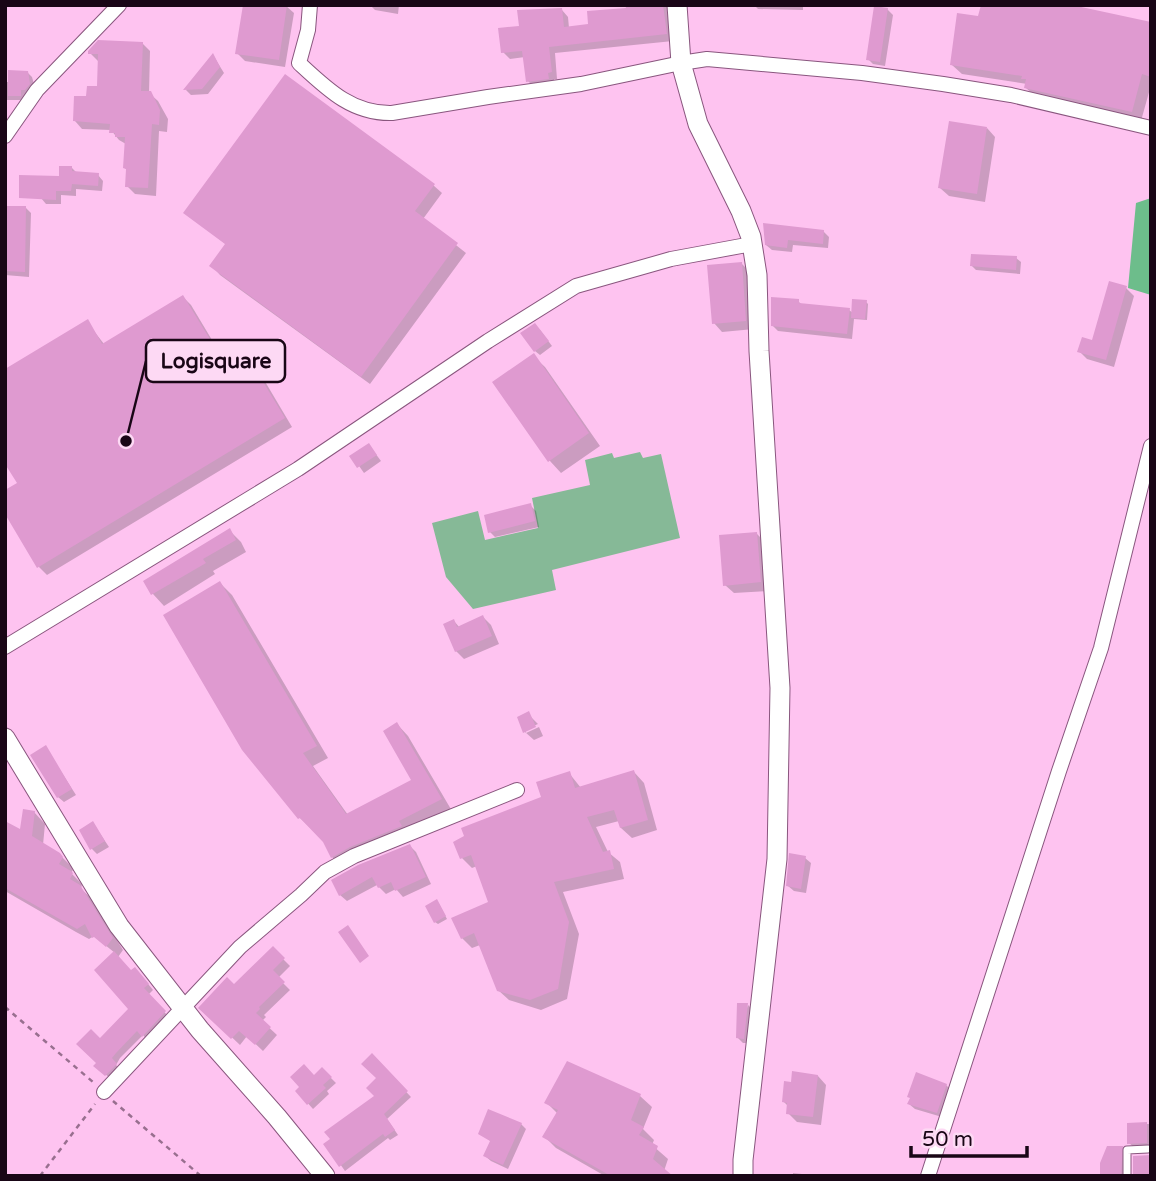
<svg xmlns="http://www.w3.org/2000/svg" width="1156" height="1181" viewBox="0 0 1156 1181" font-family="'Varela Round',sans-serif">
	<rect width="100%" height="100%" fill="#fec3f0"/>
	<!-- green -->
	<path fill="#86b997" d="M640,452L643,458L661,454L680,538L552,570L556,590L473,609L446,577L432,523L478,511L485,540L538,528L532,498L590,485L585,460L612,453L614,458Z"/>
	<!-- forest -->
	<path fill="#6dbd8b" d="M1151,198V295L1128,288L1136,203Z"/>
	<!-- shadow -->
	<path fill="#0003" d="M370,5H399L398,14L375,10Z
		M631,5H666L669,8L673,41L555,53L557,79H554L555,85L535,88L528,81L525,57L510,59L503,52L521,27L562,10L568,17L569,28L590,25L628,9Z
		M754,5H803V10L758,9Z
		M286,6L294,13L285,67L245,61L237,53Z
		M887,9L893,15L885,66L873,64L868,59Z
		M1151,25V85L1141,121L1036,97L1026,88L1027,84L962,74L952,65Z
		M142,43L150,51L149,93L158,101L168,119L167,132L159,131L156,196L135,194L127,186L128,171L125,168L126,144L119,140L111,130L82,129L75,121L88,98L98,88V61L90,53Z
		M213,55L224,73L208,94L191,95L186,90Z
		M27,72L32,77L34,84L26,100H5V82H10Z
		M987,128L995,137L985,202L949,196L940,188Z
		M72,168L77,173L98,175L103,181L102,191L76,189V196L61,195V204H46L41,198Z
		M433,185L442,193L423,219L466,253L370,384L220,275L212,266L227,245L186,213Z
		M26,208L31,213L29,277L5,275V210Z
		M823,231L829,237L828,248L793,245L792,252L772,250L766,245Z
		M1016,258L1021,262L1020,274L976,270L971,265Z
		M741,263L750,272L754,329L722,332L714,323Z
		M1126,288L1134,296L1114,367L1087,359L1079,351L1093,342Z
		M183,297L191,305L224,360L242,349L251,358L292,427L47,575L39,567L87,322L104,344Z
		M798,301L802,305L849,310L853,313L866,302L868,304L867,320L854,319L852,339L778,331L772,325Z
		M540,330L552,346L540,355L535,351Z
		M533,356L545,367L600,446L561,473L550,461L495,382Z
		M369,445L381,461L364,473L352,456Z
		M530,505L536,511L539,527L495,537L490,532Z
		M229,530L241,542L246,552L213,571L215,574L164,606L153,594L145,582Z
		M756,533L765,542L769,591L734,593L725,585Z
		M220,583L232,595L328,758L313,766L348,815L413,781L397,724L408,736L452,811L344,869L332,857L324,841L300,818Z
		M483,617L491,625L499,644L464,659L456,651L454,621L460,628Z
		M528,714L538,724L526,729V733L539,727L543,736L534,740L525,732Z
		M46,748L76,795L64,802L58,797Z
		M634,772L644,783L657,830L632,838L621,828L619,821L596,827L608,852L620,862L624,879L563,892L579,934L567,999L541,1010L509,1000L498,990L480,945L472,948L462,938L490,903L477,866L472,868L462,858L543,798L569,773L581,788Z
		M34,812L45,824L43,845L59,854L71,866L73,870L71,873L82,884L81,889L91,898L123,950L118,957L131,972L140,974L153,990L148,995L170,1018L148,1041L143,1035L120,1058L116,1065L121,1070L112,1080L96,1066L100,1040L130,1010L115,953L94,936L89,939L76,932L5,891V823L21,832Z
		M93,823L109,847L97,854L92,849Z
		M410,846L416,852L431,884L403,897L396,889L386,894L377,885L347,901L340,895Z
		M805,858L811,863L806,893L794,891L788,886Z
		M439,904L447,919L438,924L435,922Z
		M273,949L290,966L278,978L290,990L264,1015L266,1017L262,1021L277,1035L263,1051L247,1036L240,1045L201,1008L234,986Z
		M748,1005L753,1010L749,1043H743L737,1037Z
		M372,1056L411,1097L387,1119L398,1135L390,1140L388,1138L345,1171L326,1144L376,1096L378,1078Z
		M568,1063L640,1096L652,1107L643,1129L654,1140L652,1145L668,1159L664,1171L669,1176H605L556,1148L545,1137L558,1114L546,1102Z
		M322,1069L336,1083L327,1091L329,1094L313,1109L297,1091Z
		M818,1076L826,1085L821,1125L797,1122L788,1113L789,1107L783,1101L792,1084Z
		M946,1085L952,1091L942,1117L915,1109L909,1104L911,1099Z
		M521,1124L526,1129L508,1169L491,1161L485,1156L492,1142L480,1133Z
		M1129,1124H1151V1148H1135L1129,1143Z
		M1122,1148L1127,1153L1126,1176H1102Z
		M793,1173L811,1175L812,1176H793Z"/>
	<!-- building -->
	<path fill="#df9ad0" d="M243,5H287L279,60L235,54Z
		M625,5H663L667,34L549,47L552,72L548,73L549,79L526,82L522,51L501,53L498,28L519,26L517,10L562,8L564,27L588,24L587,11L626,8Z
		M981,5H1072L1151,22V77L1142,74L1132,112L1024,88L1026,79H1021L1022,76L950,65L957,13L978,16Z
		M874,6L888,8L880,62L866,60Z
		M98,40L143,42L141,91H151L160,110L159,125L152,124L148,188L125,187L126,169L123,168L125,137H115V133H109L110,124L73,121L74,96H86L87,86H97L98,54H88V51Z
		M213,53L220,67L202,89L183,90Z
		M8,70L28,71L30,84L25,90H21V96H8Z
		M285,74L435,184L415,211L458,243L361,377L209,266L225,244L183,213Z
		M949,121L987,127L977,194L938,188Z
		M59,166H72V171L99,173L98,186L72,184L71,191H56V200L19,198V175L59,176Z
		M5,206H26L25,272L5,271Z
		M763,223L824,230L823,244L788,240L787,248L765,245Z
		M971,254L1017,256L1016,270L970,266Z
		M742,262L746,321L712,324L707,265Z
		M1109,281L1127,286L1106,360L1077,352L1082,337L1092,340Z
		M183,295L222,359L242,347L285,418L37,568L5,514V490L17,483L5,464V369L88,319L102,344Z
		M771,297L799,299V303L850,308L847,334L771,326Z
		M852,299L867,300L865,319L851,318Z
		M535,323L549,341L534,352L520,333Z
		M534,353L589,433L548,462L492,382Z
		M369,443L377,455L357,468L349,456Z
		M531,503L535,521L488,533L484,515Z
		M230,528L236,540L203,559L206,563L151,595L143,581Z
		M757,532L761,582L723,586L719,535Z
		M220,581L317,746L303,753L346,814L411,780L383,731L397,722L442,799L399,821L402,826L350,847L331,858L323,842L300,818L298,819L242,750L163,615Z
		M483,615L492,636L455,652L443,624L454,619L457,627Z
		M529,711L536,727L523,733L517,717Z
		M46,745L72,789L57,798L30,755Z
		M634,770L648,820L620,828L614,810L587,817L603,852L610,850L614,869L554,882L569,922L558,989L530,1000L497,991L474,933L461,939L451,918L488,902L471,855L460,859L453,842L464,836L461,828L541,797L536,782L570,771L575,788Z
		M23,809L35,811L32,836L60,853L63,857L59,864L71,871L73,873L70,879L80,885L113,938L106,947L94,937L92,938L85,924L77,929L5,888V821L20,829Z
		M93,821L105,841L90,850L79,830Z
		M410,844L426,877L395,891L391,882L378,888L372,877L339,896L331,880L358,865Z
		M789,853L806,856L801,889L786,886Z
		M437,899L446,916L434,923L425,906Z
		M348,925L369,956L360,963L338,932Z
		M273,946L285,958L273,970L285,982L259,1007L260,1009L256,1013L271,1027L255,1045L239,1031L231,1039L198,1008L227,977L234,984Z
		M114,951L131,970L135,967L149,984L144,988L166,1011L142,1037L137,1031L116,1053L112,1058L117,1064L105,1076L93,1066L96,1063L76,1044L91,1029L100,1038L128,1009L94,970Z
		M737,1003H748L744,1039L736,1038Z
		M372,1053L408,1091L384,1114L395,1130L385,1137L383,1134L339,1167L323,1144L330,1139L324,1132L374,1096L366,1088L376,1078L361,1064Z
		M567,1061L641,1094L631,1120L644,1127L639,1135L658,1146L653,1159L673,1176H611L542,1137L558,1110L544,1103Z
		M304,1064L314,1075L322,1067L332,1077L323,1085L326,1088L307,1105L295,1091L299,1087L290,1077Z
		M792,1071L818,1075L813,1117L786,1114L787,1103L782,1102L784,1081L791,1082Z
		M916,1072L947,1084L937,1113L907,1104L910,1098L907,1097Z
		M488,1109L522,1123L503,1165L483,1156L490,1141L478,1134Z
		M1147,1122V1143L1127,1144V1123Z
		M1107,1146H1123L1121,1176H1100V1163Z
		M1151,1155V1176H1133V1156Z"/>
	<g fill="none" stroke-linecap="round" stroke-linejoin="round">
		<!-- lane casing -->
		<g stroke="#89567e" stroke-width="9">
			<path id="lane" d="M1127,1176V1150L1148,1149"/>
		</g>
		<!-- street casing -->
		<g stroke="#89567e" stroke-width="16">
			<path id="street" d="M310,5L308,30L299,63C327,89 352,114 392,113L488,97L581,84L681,63L707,59L862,73L943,84L1011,95L1151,128
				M5,136L37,90L119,5
				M5,647L298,469L488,341L576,286L671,259L752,244
				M104,1092L240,947L301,895L325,872L354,856L517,790
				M928,1176L1059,771L1101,648L1151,446"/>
		</g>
		<!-- secondary casing -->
		<g stroke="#89567e" stroke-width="21">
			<path id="secondary" d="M677,5L681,63L698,124L741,211L751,237L757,275L759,351L780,688L777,859L743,1160V1176
				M5,738L119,926L200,1030L277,1117L325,1176"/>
		</g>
		<!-- path -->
		<path stroke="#986f8f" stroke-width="2.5" stroke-dasharray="5 5" stroke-linecap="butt" d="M5,1007L93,1082
			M113,1101L201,1176
			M40,1176L95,1104"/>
		<!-- lane -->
		<use href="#lane" stroke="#fff" stroke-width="7"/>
		<!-- street -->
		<use href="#street" stroke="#fff" stroke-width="14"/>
		<!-- secondary -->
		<use href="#secondary" stroke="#fff" stroke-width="19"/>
	</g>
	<!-- callouts -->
	<path fill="none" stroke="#190616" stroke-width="2.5" d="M126 441L146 361"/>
	<circle fill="#190616" stroke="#fdd9f4" stroke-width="2.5" cx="126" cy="441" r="7"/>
	<rect fill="#fdd9f4" stroke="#190616" stroke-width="2.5" x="146" y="340" width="139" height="42" rx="7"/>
	<g font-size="21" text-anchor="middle" font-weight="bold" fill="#190616">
		<text x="216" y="368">Logisquare</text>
	</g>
	<!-- border -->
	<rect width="1156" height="1181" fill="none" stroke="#190616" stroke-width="14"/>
	<!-- scale -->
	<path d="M911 1146v10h116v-10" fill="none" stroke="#190616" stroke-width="3.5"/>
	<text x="922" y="1146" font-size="21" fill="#190616" stroke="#fdd9f4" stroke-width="5" paint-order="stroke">50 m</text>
</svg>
